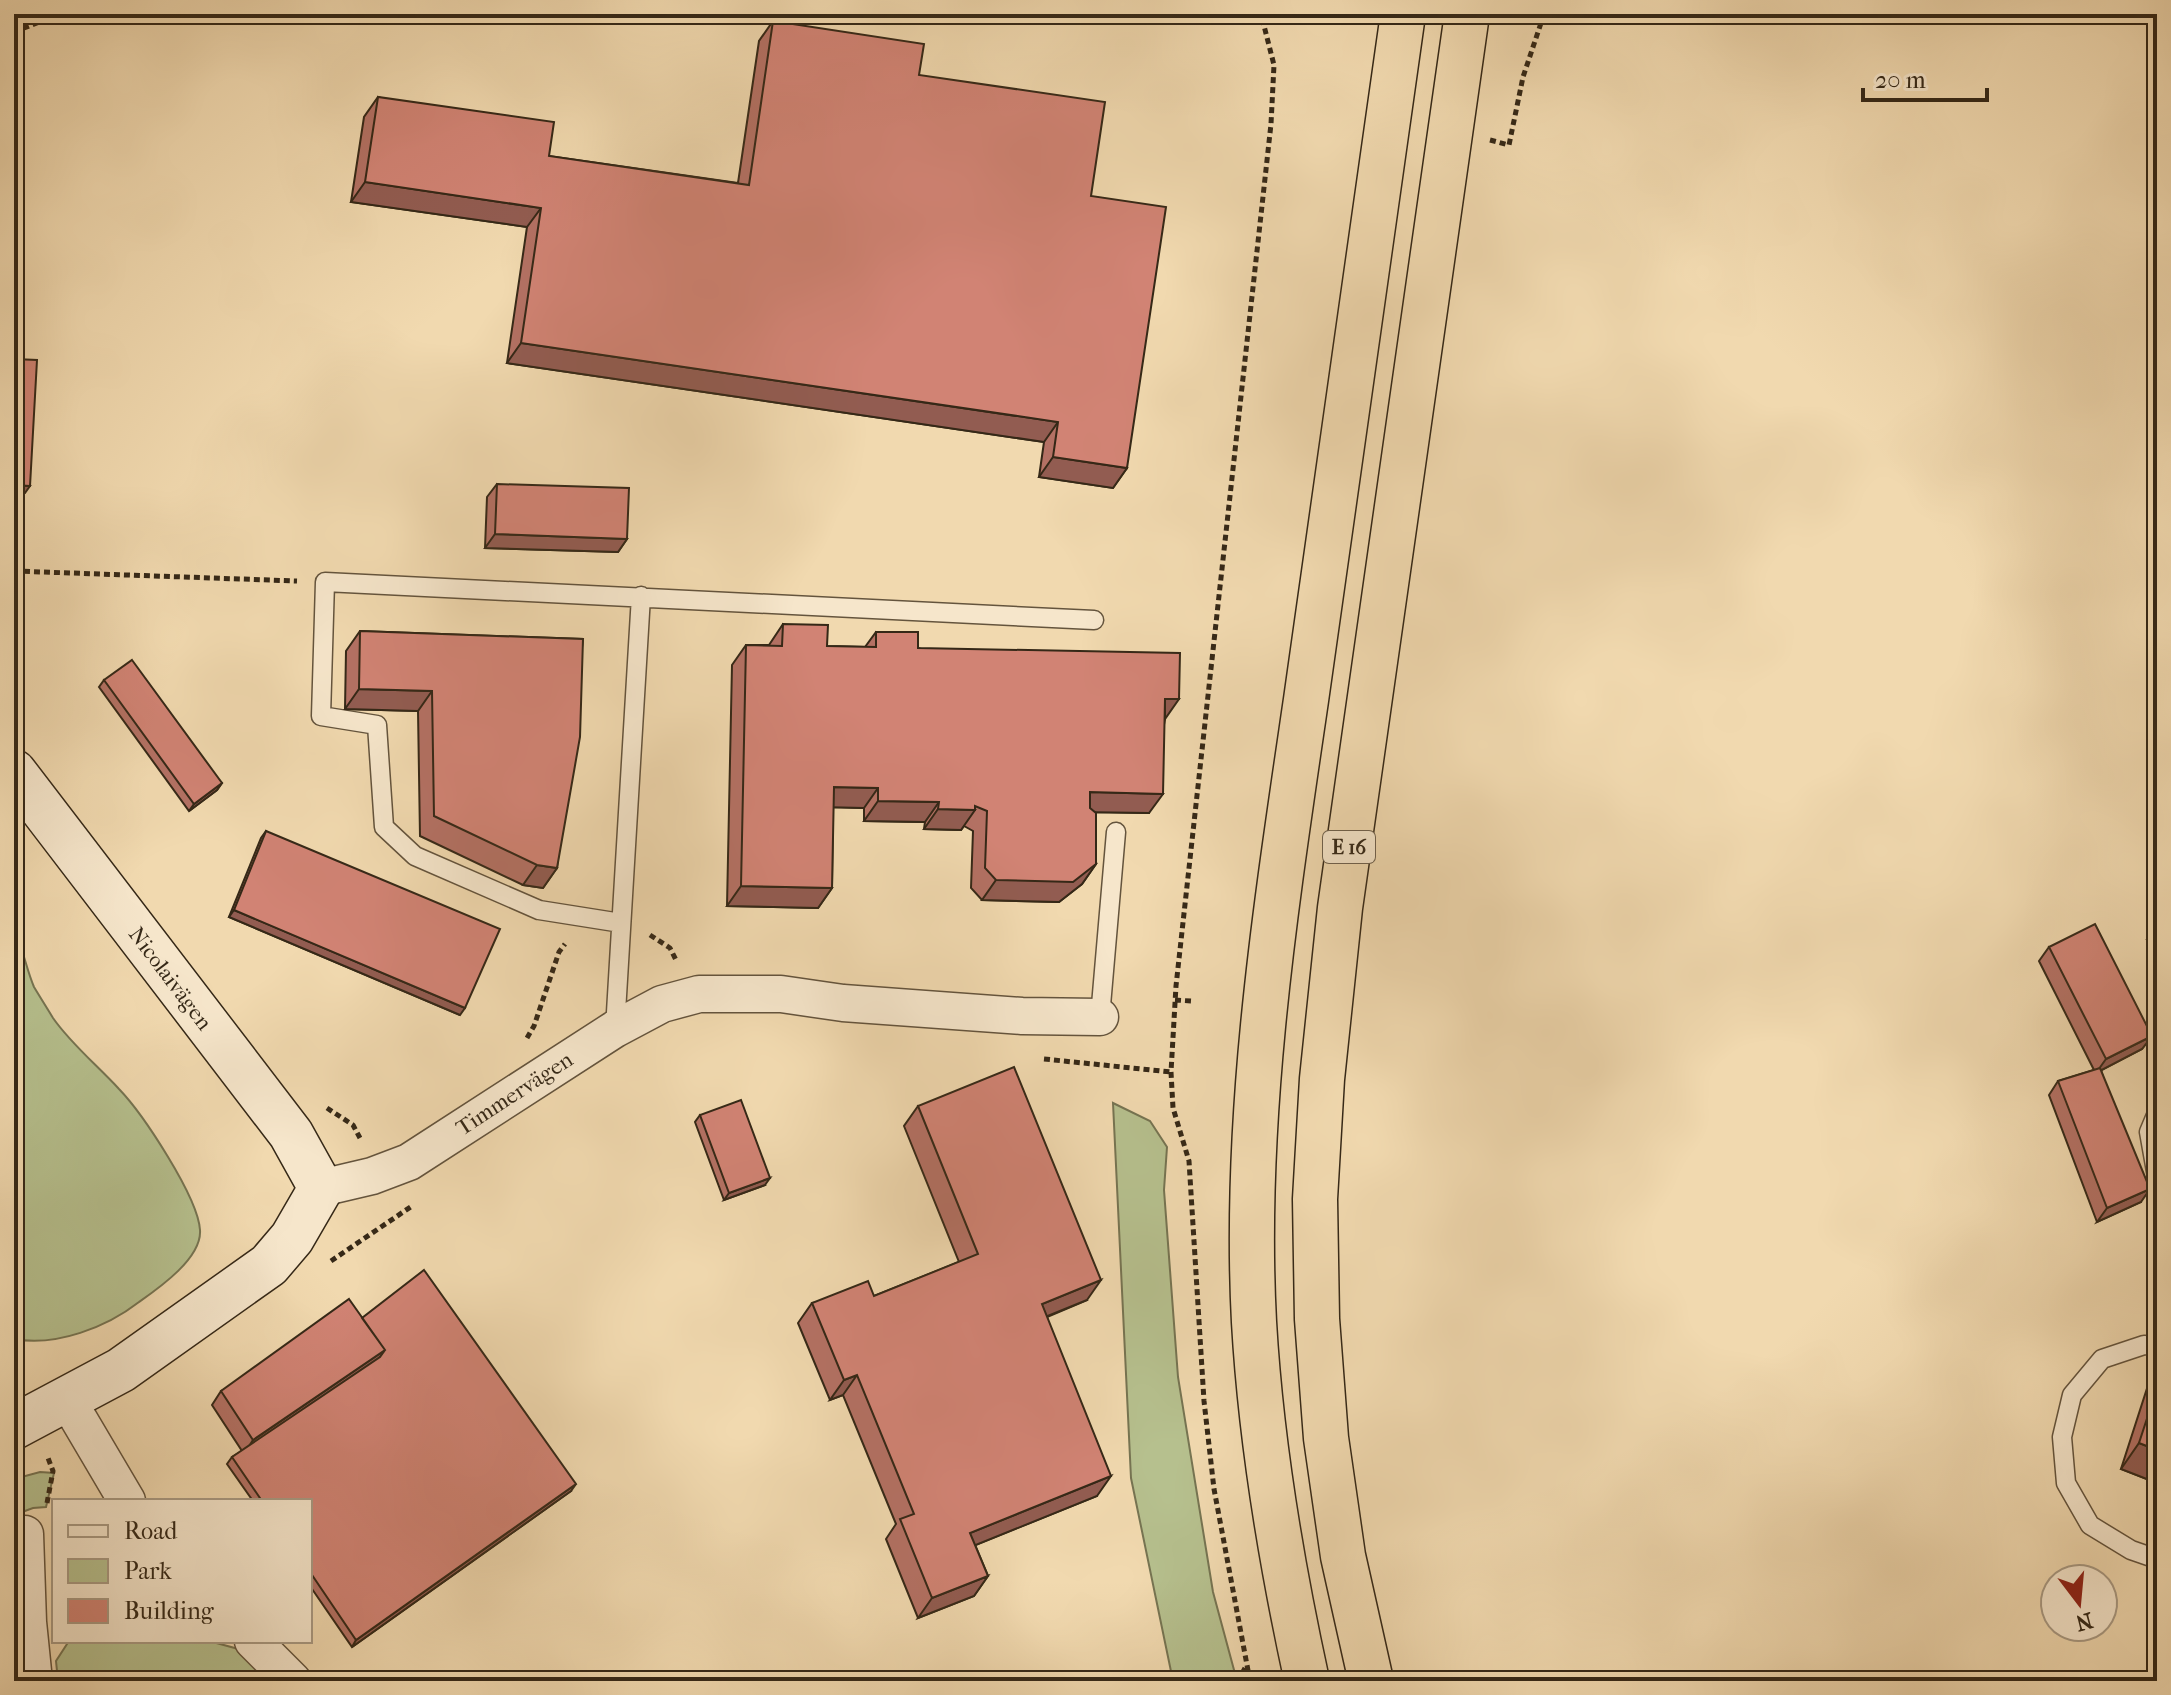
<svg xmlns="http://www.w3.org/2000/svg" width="2171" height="1695" viewBox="0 0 2171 1695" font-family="'IM FELL French Canon',serif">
	<rect width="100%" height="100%" fill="#f1d9af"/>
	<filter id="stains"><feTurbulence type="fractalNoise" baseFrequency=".0025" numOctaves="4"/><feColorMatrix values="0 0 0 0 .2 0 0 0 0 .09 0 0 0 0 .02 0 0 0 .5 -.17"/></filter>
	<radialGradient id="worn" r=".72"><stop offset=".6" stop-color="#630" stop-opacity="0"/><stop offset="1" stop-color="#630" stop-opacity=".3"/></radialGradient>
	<!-- green -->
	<path fill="#b6c08e" stroke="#767452" stroke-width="2" d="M14,930C23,948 26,968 34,987C40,997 47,1008 53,1018C71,1044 98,1066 119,1089C143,1114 198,1197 200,1230C202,1258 159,1288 139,1302C107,1327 56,1347 14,1339Z
		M1113,1103L1150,1121L1167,1147L1164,1190L1178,1377L1213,1592L1237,1681H1173L1131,1478Z
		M40,1472L54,1473L46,1507L33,1508L14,1515V1479Z
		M69,1641H209L242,1650L273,1681H58L56,1661Z"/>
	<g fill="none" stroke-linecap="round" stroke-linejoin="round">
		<!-- lane casing -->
		<g stroke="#64543d" stroke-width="21">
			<path id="lane" d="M621,923L539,910L415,856L384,827L377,725L321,716L325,582L1094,620
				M1100,1017L1116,832
				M615,1029L641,596
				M2157,1113L2149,1132L2157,1177
				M2157,1346L2144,1345L2102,1359L2072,1395L2062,1437L2066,1483L2090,1525L2131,1550L2157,1559"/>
		</g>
		<!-- street casing -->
		<g stroke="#64543d" stroke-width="39">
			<path id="street" d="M321,1188L372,1176L409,1162L615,1029L662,1004L699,994H781L843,1003L1022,1016L1100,1017
				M68,1401L127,1501
				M25,1534L28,1622L34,1681
				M253,1641L293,1681"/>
		</g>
		<!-- secondary casing -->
		<g stroke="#352817" stroke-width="47">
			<path id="secondary" d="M14,772L291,1134L321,1188L292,1238L269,1265L121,1370L14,1427"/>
		</g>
		<!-- highway casing -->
		<g stroke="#352817" stroke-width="47">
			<path id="highway" d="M1307,1681C1281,1562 1261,1444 1254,1322C1243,1114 1276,905 1306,700C1338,471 1371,243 1403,14
				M1371,1681L1343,1556L1326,1438L1317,1319L1315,1199L1322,1079L1340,908L1467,14"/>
		</g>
		<!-- path -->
		<path stroke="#352817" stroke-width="5" stroke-dasharray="6 4" stroke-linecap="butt" d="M14,32L59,14
			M1490,140L1509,145L1523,77L1544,14
			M14,571L297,581
			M650,935L670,948L676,960
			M1175,1000L1191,1001
			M527,1038L534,1026L559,952L565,944
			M1044,1059L1171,1072
			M327,1108L353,1125L360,1138
			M331,1261L412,1206
			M47,1503L53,1471L48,1458
			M1238,1681L1245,1668
			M1250,1681L1214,1489L1204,1401L1189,1161L1173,1108L1171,1072L1176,986L1271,124L1274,65L1261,14"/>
		<!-- lane -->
		<use href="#lane" stroke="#f6e6cb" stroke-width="18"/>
		<!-- street -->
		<use href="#street" stroke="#f6e6cb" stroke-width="36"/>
		<!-- secondary -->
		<use href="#secondary" stroke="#f6e6cb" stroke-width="44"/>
		<!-- highway -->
		<use href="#highway" stroke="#f1d9af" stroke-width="44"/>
	</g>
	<!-- wall -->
	<path fill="#b47164" stroke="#352817" stroke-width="2" d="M773,21L919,75L1091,196L1127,468L1113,488L1039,477L1044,442L507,363L527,227L351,202L364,117L378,97L549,156L738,183L759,41Z
		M497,484L627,539L618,552L485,548L487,497Z
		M783,624L827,646L865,647L876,632L918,648L1165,719L1149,813L1096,812V864L1082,884L1059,902L982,900L971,888L973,831L964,826L961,830L924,829L925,822L864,821V808L833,807L832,888L818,908L727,906L732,665L746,645H769Z
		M360,631L583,639L557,868L543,888L523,885L420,836L418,711L345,709L346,651Z
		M104,680L222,783L217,790L189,811L99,687Z
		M266,831L460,1015L229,917L261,838Z
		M2157,913V943L2147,939Z
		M2049,947L2152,1036L2142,1049L2101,1070L2141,1202L2097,1222L2049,1095L2058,1081L2094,1070L2039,961Z
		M918,1106L1087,1300L1047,1317L1097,1496L975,1545L988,1576L974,1596L918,1618L886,1539L896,1524L843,1395L830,1400L798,1323L812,1303L874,1296L959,1262L904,1126Z
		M700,1115L765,1185L724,1200L695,1122Z
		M362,1318L571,1491L352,1647L310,1586V1501H253L227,1464L232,1457L242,1451L212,1405L221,1391Z
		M2157,1368V1483L2121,1469L2151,1376Z"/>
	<!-- shaded-wall -->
	<path fill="#925c51" stroke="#352817" stroke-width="2" d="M365,182L541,208L527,227L351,202Z
		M521,343L1058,422L1044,442L507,363Z
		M1053,457L1127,468L1113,488L1039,477Z
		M14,485L30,486L25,493L14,492Z
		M495,534L627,539L618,552L485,548Z
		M359,689L432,691L418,711L345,709Z
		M1165,699H1179L1165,719Z
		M222,783L217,790L189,811L194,804Z
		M834,787L878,788L864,808L820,807Z
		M1090,792L1163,794L1149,813L1076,812Z
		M878,801L939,802L925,822L864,821Z
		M938,809L975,810L961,830L924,829Z
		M1096,864L1082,884L1059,902L982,900L996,880Z
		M537,865L557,868L543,888L523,885Z
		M741,886L832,888L818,908L727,906Z
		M234,910L465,1008L460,1015L229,917Z
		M2157,924V943L2147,939Z
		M2152,1036L2142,1049L2096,1073L2106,1059Z
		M770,1178L765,1185L724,1200L729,1193Z
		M2150,1189L2141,1202L2097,1222L2107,1208Z
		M1101,1280L1087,1300L1028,1324L1042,1304Z
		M385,1350L375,1364L244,1454L253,1440Z
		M857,1375L843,1395L830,1400L844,1380Z
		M2139,1443L2157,1450V1483L2121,1469Z
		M1111,1476L1097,1496L956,1553L970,1533Z
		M576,1484L571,1491L352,1647L356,1640Z
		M988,1576L974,1596L918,1618L932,1598Z"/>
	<!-- building -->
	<path fill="#d18374" stroke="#352817" stroke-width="2" d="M773,21L924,44L919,75L1105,102L1091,196L1166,207L1127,468L1053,457L1058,422L521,343L541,208L365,182L378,97L554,122L549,156L749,185Z
		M14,359L37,360L30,486L14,485Z
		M497,484L629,488L627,539L495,534Z
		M783,624L828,625L827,646L876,647V632H918V648L1180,653L1179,699H1165L1163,794L1090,792V808L1096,813V864L1073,882L996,880L985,868L987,811L975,806V810L938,809L939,802L878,801V788L834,787L832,888L741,886L746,645L782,646Z
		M360,631L583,639L580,737L557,868L537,865L434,816L432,691L359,689Z
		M132,660L222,783L194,804L104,680Z
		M266,831L500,929L465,1008L234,910Z
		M2095,924L2152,1036L2106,1059L2049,947Z
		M1014,1067L1101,1280L1042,1304L1111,1476L970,1533L988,1576L932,1598L900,1519L914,1514L857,1375L844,1380L812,1303L868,1281L874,1296L978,1254L918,1106Z
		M2100,1068L2150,1189L2107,1208L2058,1081Z
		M741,1100L770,1178L729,1193L700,1115Z
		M424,1270L576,1484L356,1640L310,1572V1501H262L232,1457L380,1357L385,1350L362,1318Z
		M349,1299L385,1350L253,1440L221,1391Z
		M2157,1388V1450L2139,1443Z"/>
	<g text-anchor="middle" stroke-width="6" stroke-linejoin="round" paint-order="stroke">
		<!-- shield labels -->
		<rect fill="#f6e6cb" stroke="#6f614d" stroke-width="2" x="1323" y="831" width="52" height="32" rx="6"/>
		<g font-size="20" font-weight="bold" fill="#352817">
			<text x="1349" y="854">E 16</text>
		</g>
		<!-- street labels -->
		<g font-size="22" fill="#352817" stroke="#f6e6cb">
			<text transform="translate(171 978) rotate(53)" y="8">Nicolaivägen</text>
			<text transform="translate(514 1093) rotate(-33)" y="8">Timmervägen</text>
		</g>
	</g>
	<!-- margin -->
	<rect width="2171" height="1695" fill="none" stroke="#f1d9af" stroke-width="48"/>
	<rect x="16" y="16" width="2139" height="1663" fill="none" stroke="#352817" stroke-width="4"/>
	<rect x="24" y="24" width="2123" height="1647" fill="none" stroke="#352817" stroke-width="2"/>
	<!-- legend -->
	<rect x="52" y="1499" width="260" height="144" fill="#f6e6cb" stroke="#a99a83" stroke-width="2"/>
	<rect x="68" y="1525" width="40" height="12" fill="#f6e6cb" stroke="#a99a83" stroke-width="2"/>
	<text x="124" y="1539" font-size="24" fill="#352817">Road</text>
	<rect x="68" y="1559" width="40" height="24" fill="#b6c08e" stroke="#a99a83" stroke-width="2"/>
	<text x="124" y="1579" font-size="24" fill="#352817">Park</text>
	<rect x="68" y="1599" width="40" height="24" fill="#d18374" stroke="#a99a83" stroke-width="2"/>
	<text x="124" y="1619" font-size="24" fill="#352817">Building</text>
	<!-- north arrow -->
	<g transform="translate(2079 1603) rotate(164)"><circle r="38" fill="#f6e6cb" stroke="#a99a83" stroke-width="2"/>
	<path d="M0-6L14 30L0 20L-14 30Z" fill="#8f2418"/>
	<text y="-12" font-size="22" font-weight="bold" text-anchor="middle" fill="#352817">N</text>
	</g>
	<!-- scale -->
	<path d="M1863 88v12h124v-12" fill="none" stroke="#352817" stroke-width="4"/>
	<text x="1875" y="88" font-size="24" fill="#352817" stroke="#f6e6cb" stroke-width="6" paint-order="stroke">20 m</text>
	<rect width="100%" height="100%" filter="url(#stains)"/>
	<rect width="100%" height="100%" fill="url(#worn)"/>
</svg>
